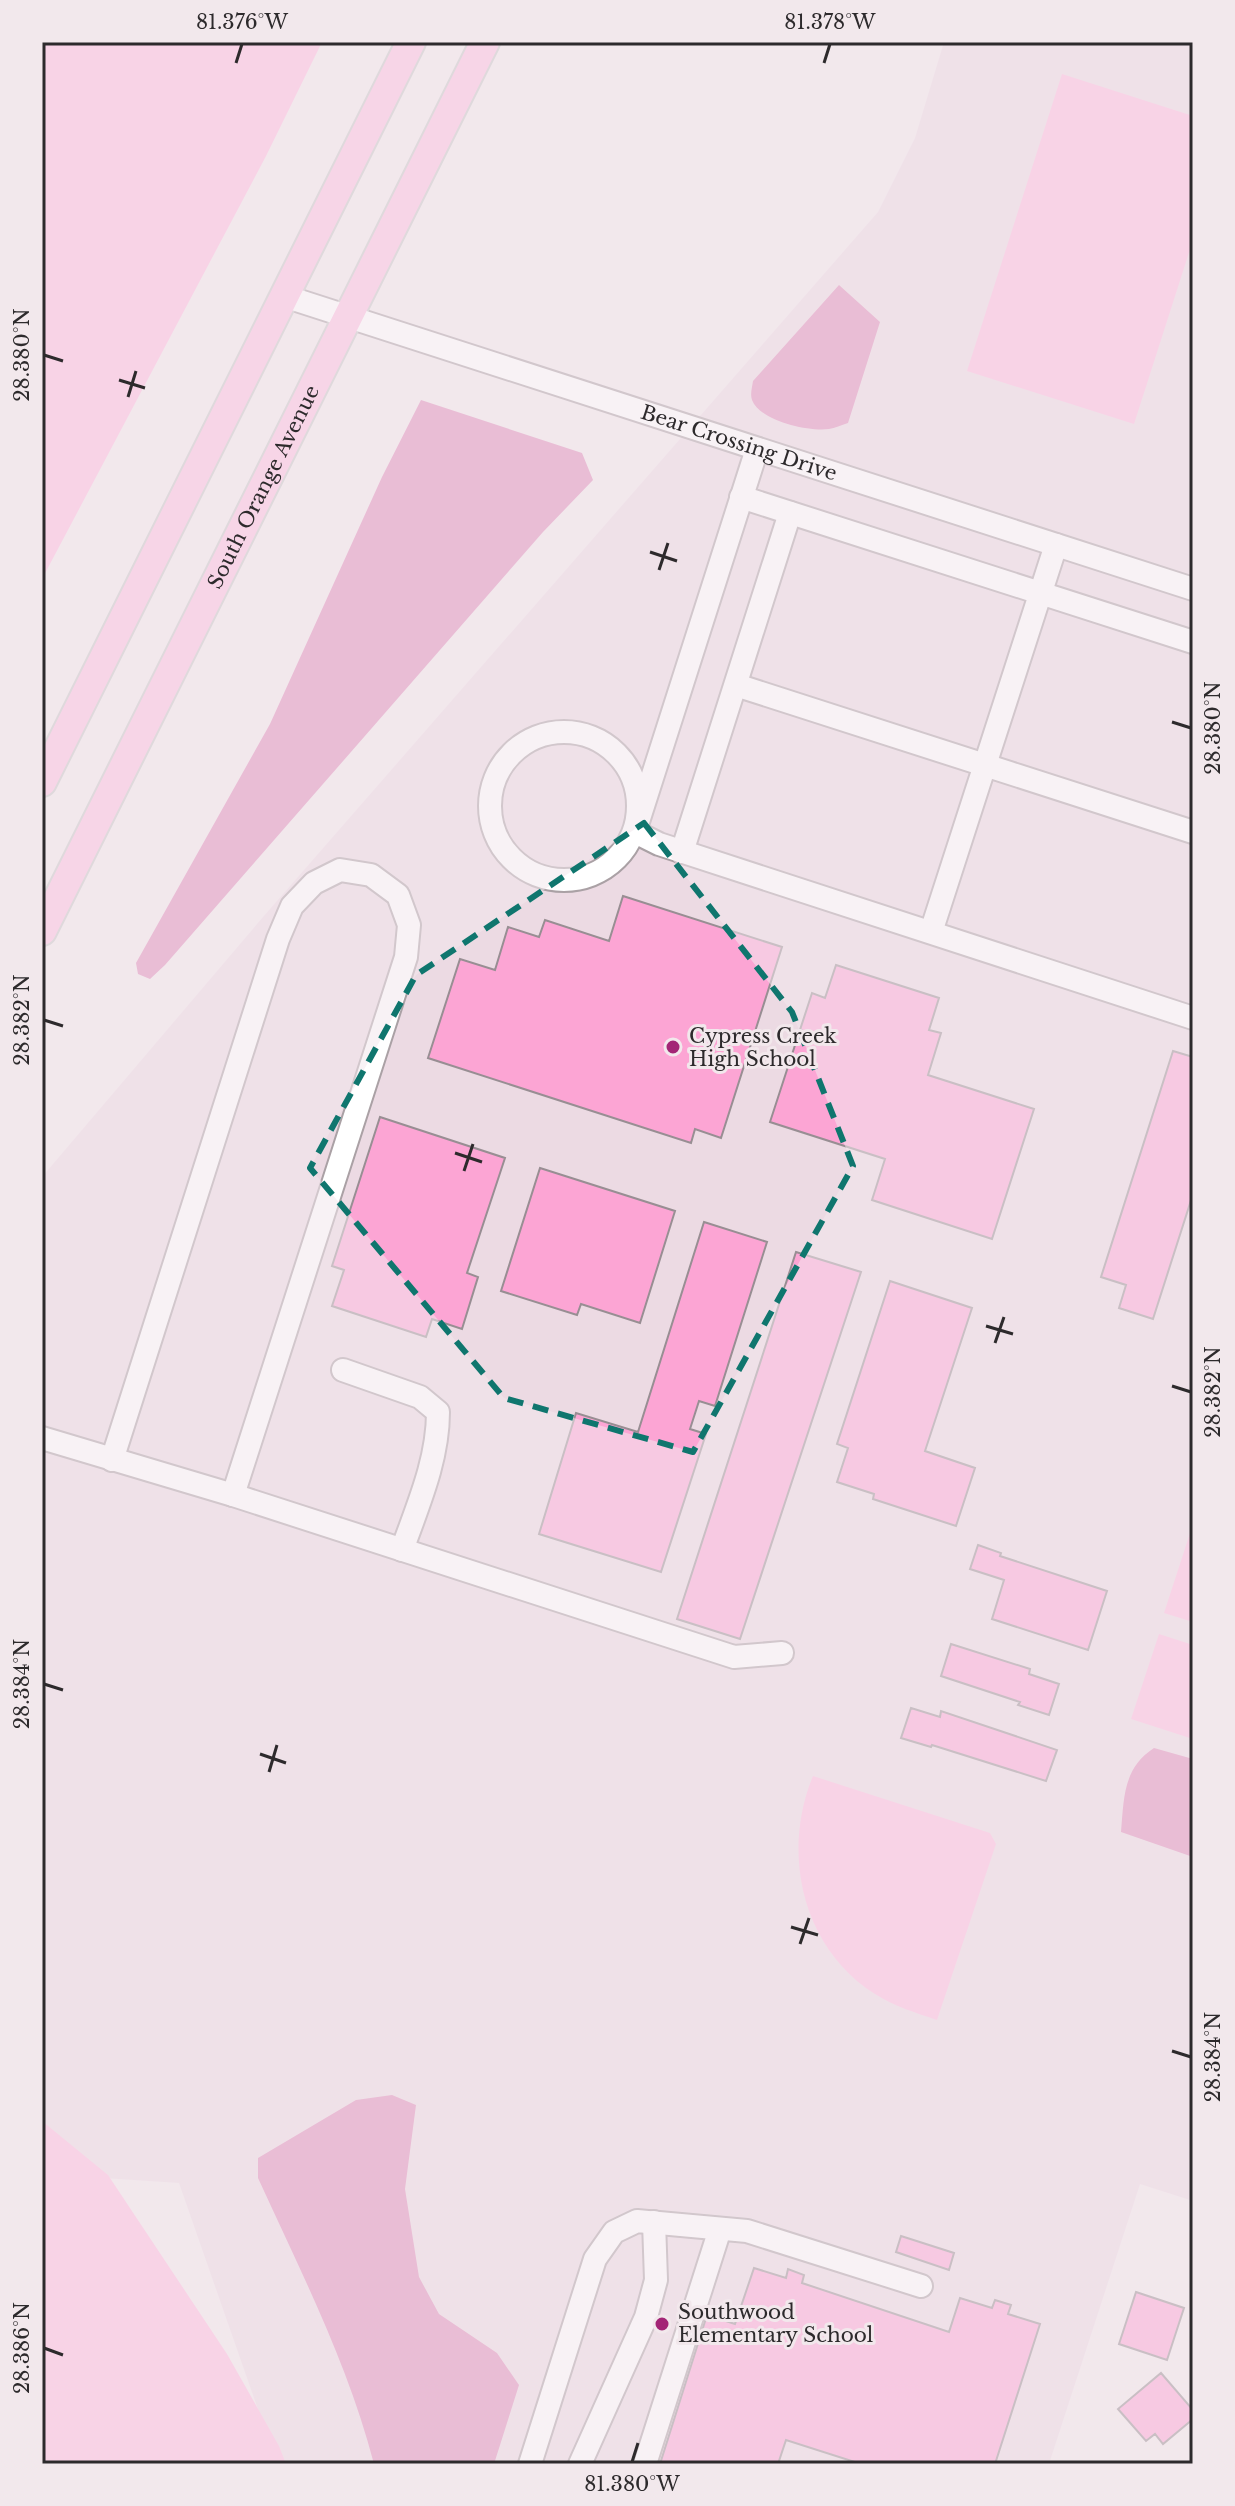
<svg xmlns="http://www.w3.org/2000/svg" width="1235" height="2506" viewBox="0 0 1235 2506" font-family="'Libre Baskerville',serif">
	<rect width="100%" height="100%" fill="#f2e8ec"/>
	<!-- built -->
	<path fill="#ecdae3" d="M944,42H1193V2201L1140,2184L1049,2464H277L179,2183L42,2174V1177L263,917L878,212L915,138Z"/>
	<!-- green -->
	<path fill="#ffbade" d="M42,42H322L266,156L42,579Z
		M1062,74L1193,116V240L1134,424L967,371Z
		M1193,1524V1622L1164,1613Z
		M1159,1634L1193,1645V1739L1131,1719Z
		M813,1776L990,1833L996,1844L937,2020C916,2013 894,2006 875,1994C802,1948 781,1853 813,1776Z
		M42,2121L108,2175L227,2354L279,2446L286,2464H42Z"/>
	<!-- water -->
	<path fill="#de8ab8" d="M839,285L880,322L848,423C841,425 835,428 829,429C809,432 760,421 752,400C750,394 752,388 753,381Z
		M421,400L582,453L593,480L543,532L165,965L150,979L138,974L136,963L270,724L382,477Z
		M1154,1748L1193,1759V1857L1121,1832C1124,1798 1123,1768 1154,1748Z
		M392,2095L416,2105L405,2189L419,2277L439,2314L497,2353L519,2385L494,2464H374C348,2364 301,2272 258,2178V2158L356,2100Z"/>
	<!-- building -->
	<path fill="#fca5d4" stroke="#988e93" stroke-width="2" d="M623,896L782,947L721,1138L695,1129L691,1143L428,1058L460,959L495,970L508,927L539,937L545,920L609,941Z
		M836,965L939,998L929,1030L941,1033L928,1075L1034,1109L992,1239L872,1200L885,1159L770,1122L812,993L825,998Z
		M1173,1051L1193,1057V1194L1153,1319L1119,1308L1126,1285L1101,1277Z
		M380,1117L505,1158L467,1273L478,1277L462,1329L432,1319L426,1337L332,1306L344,1270L332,1266Z
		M540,1168L675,1211L640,1323L581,1304L577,1315L501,1291Z
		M704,1222L767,1242L715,1406L699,1401L690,1429L706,1434L661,1572L539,1534L576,1413L638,1432Z
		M796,1252L861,1272L740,1639L677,1619Z
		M890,1281L972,1308L925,1451L975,1468L956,1526L873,1499L874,1494L837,1482L848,1448L837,1444Z
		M978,1545L1001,1553L1000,1556L1107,1591L1088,1650L992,1619L1004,1580L970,1569Z
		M951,1644L1030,1669L1029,1674L1059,1684L1049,1715L1018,1705L1020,1702L941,1676Z
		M911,1708L940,1717L941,1711L1057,1750L1046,1781L932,1745L931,1747L901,1738Z
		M901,2236L954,2253L949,2270L896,2252Z
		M754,2268L786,2278L788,2269L804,2275L802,2283L949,2332L960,2298L992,2308L995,2300L1011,2305L1008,2314L1040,2324L995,2464H861L786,2440L778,2464H660L707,2315L735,2324Z
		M1136,2292L1184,2308L1167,2360L1119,2344Z
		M1161,2373L1193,2410V2419L1163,2444L1155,2434L1146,2441L1118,2409Z"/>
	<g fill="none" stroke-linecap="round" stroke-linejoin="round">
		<!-- minor casing -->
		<g stroke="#aaa1a5" stroke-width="26">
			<g id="minor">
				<path id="s1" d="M284,296L1193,589"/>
				<path d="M757,449L636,828L641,835L659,844L1193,1018"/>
				<path d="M741,497L1193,642"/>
				<path d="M736,685L1193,832"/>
				<circle cx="564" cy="806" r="74"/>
				<path d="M682,852L790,513"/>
				<path d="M931,932L1056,545"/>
				<path d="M343,1370L420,1397L438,1412C438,1460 418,1505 402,1550"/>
				<path d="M42,1438L233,1495L734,1657L782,1653"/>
				<path d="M112,1460L278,939L292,906L314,883L340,870L371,875L398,895L409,925L406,957L233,1495"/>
				<path d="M530,2464L595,2259L614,2232L637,2221L747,2231L921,2286"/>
				<path d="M580,2464L646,2317L656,2280L654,2222"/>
				<path d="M645,2464L720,2229"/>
			</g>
		</g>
		<!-- major casing -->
		<g stroke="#c8c8c8" stroke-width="32">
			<g id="major">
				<path d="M42,782L411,42"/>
				<path id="s2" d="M42,931L485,42"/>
			</g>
		</g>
		<!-- minor -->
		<use href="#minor" stroke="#fff" stroke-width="22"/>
		<!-- major -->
		<use href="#major" stroke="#fdbee0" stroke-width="28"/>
	</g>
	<!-- marked area -->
	<path d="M0 0H1235V2506H0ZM644,823L792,1012L853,1166L693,1452L504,1398L310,1168L416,975Z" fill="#f2e8ec" fill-opacity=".55" fill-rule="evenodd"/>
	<path fill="none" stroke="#0f766e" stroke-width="6" stroke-dasharray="16 10" stroke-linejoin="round" d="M644,823L792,1012L853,1166L693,1452L504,1398L310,1168L416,975Z"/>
	<!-- ticks -->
	<path fill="none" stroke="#2d2a2c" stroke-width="3" d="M236,63L242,44M824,63L830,44M44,355L63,361M119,380L145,388M128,397L136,371M650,552L677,561M659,570L668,543M1172,722L1191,728M44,1020L63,1026M455,1153L482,1162M464,1171L473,1144M986,1326L1013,1334M995,1343L1004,1317M1172,1386L1191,1392M44,1684L63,1690M260,1754L286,1763M269,1772L277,1745M791,1927L818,1935M800,1944L809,1918M1172,2051L1191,2057M44,2348L63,2355M632,2462L638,2443"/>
	<!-- markers -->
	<g fill="#a32576" stroke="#f2e8ec" stroke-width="3">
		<circle cx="673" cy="1047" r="8"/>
		<circle cx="662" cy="2324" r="8"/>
	</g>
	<g text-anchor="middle" stroke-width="6" stroke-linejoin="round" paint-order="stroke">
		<!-- street labels -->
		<g font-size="20" fill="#2d2a2c" stroke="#f2e8ec">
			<text dy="7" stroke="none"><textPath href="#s1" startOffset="478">Bear Crossing Drive</textPath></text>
			<text dy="7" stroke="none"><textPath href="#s2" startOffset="496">South Orange Avenue</textPath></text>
		</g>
		<!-- poi labels -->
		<g font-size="20" fill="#2d2a2c" stroke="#f2e8ec" text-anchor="start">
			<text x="689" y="1043">Cypress Creek<tspan x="689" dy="23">High School</tspan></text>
			<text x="678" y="2319">Southwood<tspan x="678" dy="23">Elementary School</tspan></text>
		</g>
	</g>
	<!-- border -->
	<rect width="1235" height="2506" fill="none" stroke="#f2e8ec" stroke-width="88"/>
	<rect x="44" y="44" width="1147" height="2418" fill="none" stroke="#2d2a2c" stroke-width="3"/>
	<g font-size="20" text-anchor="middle" fill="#2d2a2c">
		<text x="242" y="29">81.376°W</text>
		<text x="830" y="29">81.378°W</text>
		<text transform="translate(22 355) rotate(-90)" y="7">28.380°N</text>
		<text transform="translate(1213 728) rotate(-90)" y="7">28.380°N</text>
		<text transform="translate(22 1020) rotate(-90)" y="7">28.382°N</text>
		<text transform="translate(1213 1392) rotate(-90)" y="7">28.382°N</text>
		<text transform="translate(22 1684) rotate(-90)" y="7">28.384°N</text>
		<text transform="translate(1213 2057) rotate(-90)" y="7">28.384°N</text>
		<text transform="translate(22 2348) rotate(-90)" y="7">28.386°N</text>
		<text x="632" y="2491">81.380°W</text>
	</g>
</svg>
